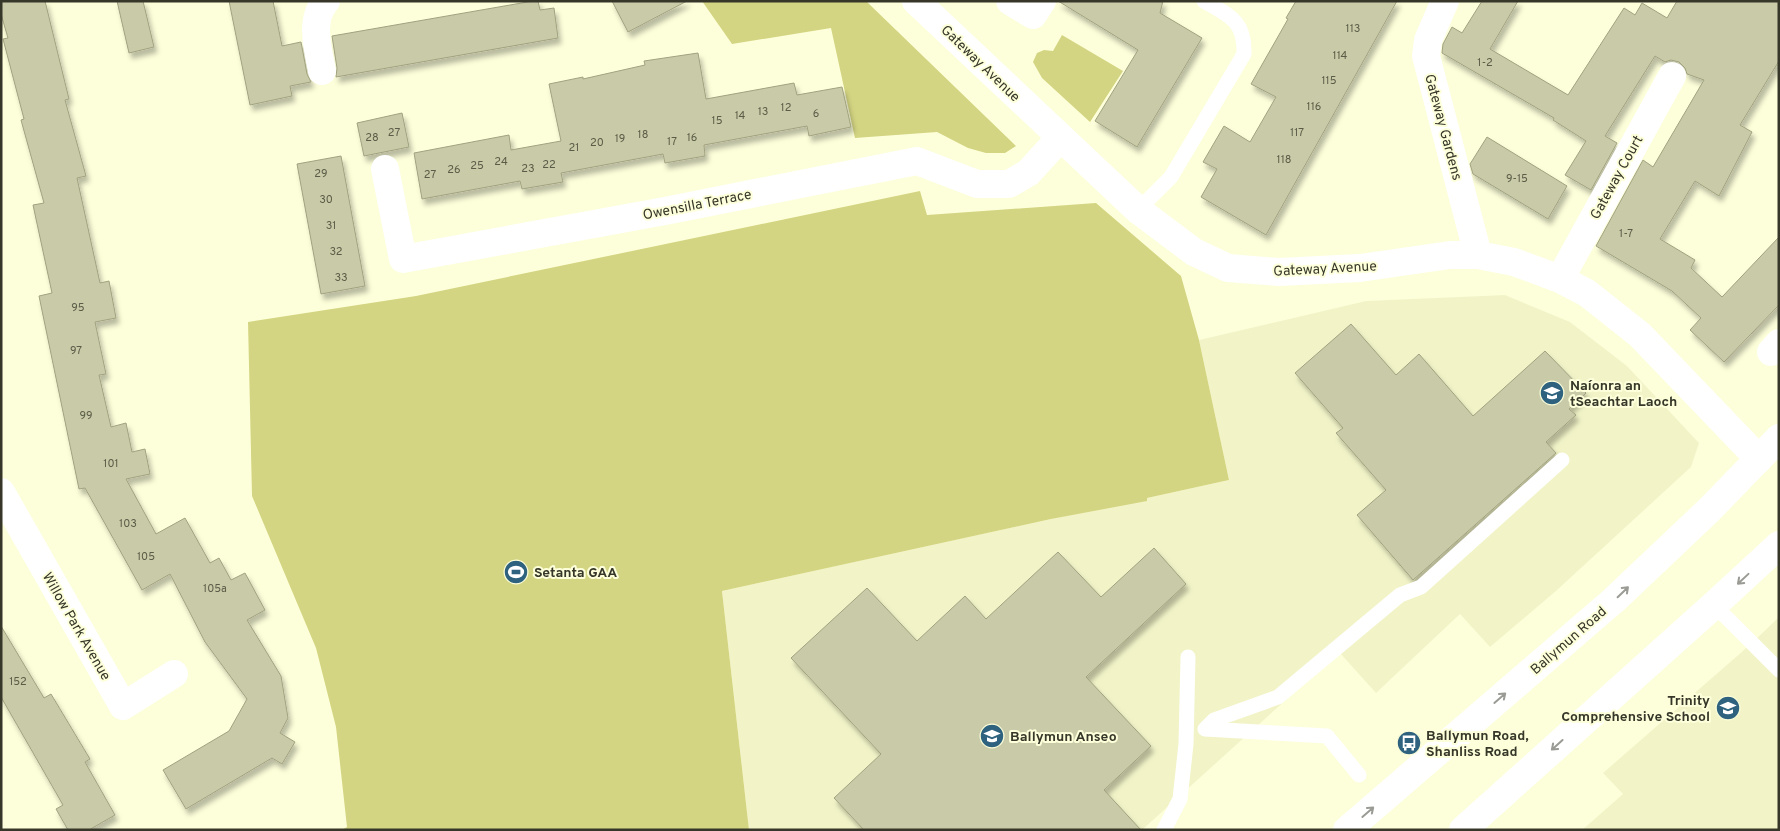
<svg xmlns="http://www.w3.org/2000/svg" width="1780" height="831" viewBox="0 0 1780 831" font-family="Overpass,sans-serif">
	<defs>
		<filter id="shadow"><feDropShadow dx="3" dy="5.5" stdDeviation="2.5" flood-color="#0004"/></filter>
	</defs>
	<rect width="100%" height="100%" fill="#fdffda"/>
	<!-- built -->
	<path fill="#f2f4c8" d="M1505,295L1570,322L1627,366L1699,443L1691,467L1556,591L1490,647L1460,614L1376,693L1339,652L1142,830H749L722,591L1229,480L1199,340L1366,301Z
		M1779,617V830H1582L1623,794L1603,773L1752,643Z"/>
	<!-- green -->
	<path fill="#d4d582" d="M702,1H866L1016,146L1005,153H986L968,148L937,132L855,138L831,28L732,44Z
		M1062,35L1123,71L1090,122L1042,78L1033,62L1037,53L1044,50L1053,51Z
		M920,191L927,215L1096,203L1181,276L1199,340L1229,480L1147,498V501L1051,519L722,591L749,830H342L347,827L336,727L316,648L252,496L248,322L416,296Z"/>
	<!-- building -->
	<path fill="#c9caa7" stroke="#a1a280" filter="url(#shadow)" d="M1,1H45L69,99L65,100L86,176L77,178L100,283L109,281L116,318L95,322L106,374L99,375L111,427L126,423L132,452L145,449L150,474L126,479L156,534L185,518L210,563L219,558L231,580L245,573L265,610L247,620L281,676L288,718L280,733L295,742L282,764L272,758L186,809L163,770L229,731L247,699L205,642L170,574L142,590L85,488L79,489L39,296L52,293L33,205L44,203L21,120L24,119L3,39L8,38L1,14Z
		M117,1H143L154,47L129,53Z
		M229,1H273L282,46L301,42L307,74L311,82L290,86L292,96L250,105Z
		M533,1H538L540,10L554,8L558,38L336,77L337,68L332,36Z
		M612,1H687L628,32Z
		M1058,1H1163L1160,13L1202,38L1137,147L1095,121L1138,50Z
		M1296,1H1397L1266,235L1201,197L1217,169L1203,162L1224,126L1250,142L1276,97L1251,84L1288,19L1286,18Z
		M1482,1H1518L1490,49L1568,95L1624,8L1635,15L1642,3L1667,18L1677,1H1779V61L1740,125L1752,132L1719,196L1695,181L1660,239L1695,260L1691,268L1722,297L1779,237V305L1724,362L1690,330L1701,318L1672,291L1596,246L1643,160L1653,167L1704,80L1687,74L1685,68L1679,62L1671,60L1665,62L1655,56L1605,136L1617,143L1591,190L1565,175L1586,141L1553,120L1554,118L1442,53L1443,44L1452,27L1462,33Z
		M698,53L706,99L794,83L797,95L842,87L851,127L809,136L807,126L704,145L705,156L665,163L663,154L561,173L563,182L522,189L520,181L422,199L414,153L509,135L511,150L561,141L549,84L583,77V79L645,65L644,61Z
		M402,113L409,147L364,156L357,123Z
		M1487,137L1567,186L1548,219L1473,174L1470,164Z
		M341,156L365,286L321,294L297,164Z
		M1351,324L1396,375L1419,354L1473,416L1545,351L1586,393L1569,409L1576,415L1546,442L1556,453L1413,580L1357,515L1386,490L1336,433L1343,428L1295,373Z
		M1154,548L1186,584L1086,677L1151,746L1104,790L1141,830H864L834,798L881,754L791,658L867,588L917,641L965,596L986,619L1058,552L1101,597Z
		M1,626L44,698L51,694L90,759L85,762L115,815L89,830H68L56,809L63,805L1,697Z"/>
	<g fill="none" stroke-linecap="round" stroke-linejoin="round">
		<!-- service -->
		<path stroke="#fff" stroke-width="15" d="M1138,210L1171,177L1244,54C1245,21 1230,16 1204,1
			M1714,605L1779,670
			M1359,775L1327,736L1205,729L1214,720L1278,697L1400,595L1421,587L1562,460
			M1164,830L1180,799L1186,744L1188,657"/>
		<!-- minor -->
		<path stroke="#fff" stroke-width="28" d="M916,1L1138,210L1194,252L1228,268L1279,272L1360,268L1450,255H1478L1514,262L1560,279L1587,293L1640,335L1759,459
			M1010,1L1033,15L1042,1
			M1445,1L1428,40L1426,56L1478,255
			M322,71C318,49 309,20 326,1
			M385,169L403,259L665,211L917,161L977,184H1009L1028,173L1060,138
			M1560,279L1672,76
			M1771,352L1779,343
			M1,492L123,706L174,674"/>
		<!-- secondary -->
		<path stroke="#fff" stroke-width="28" d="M1347,830L1614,600L1709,510L1779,438
			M1463,830L1714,605L1779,545"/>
	</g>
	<!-- one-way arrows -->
	<defs><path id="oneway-shaft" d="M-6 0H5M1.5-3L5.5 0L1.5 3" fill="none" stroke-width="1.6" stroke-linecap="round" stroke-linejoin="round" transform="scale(1.25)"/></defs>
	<g stroke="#9a9b94">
		<use href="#oneway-shaft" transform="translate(1743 579) rotate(137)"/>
		<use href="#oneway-shaft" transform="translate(1623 592) rotate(-44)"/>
		<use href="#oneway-shaft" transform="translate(1500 698) rotate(-41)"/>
		<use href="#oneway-shaft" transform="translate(1557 745) rotate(138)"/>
		<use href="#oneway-shaft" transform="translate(1368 812) rotate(-41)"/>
	</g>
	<!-- icons -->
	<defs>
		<g id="school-disc" transform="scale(1.25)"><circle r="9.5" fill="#2e627e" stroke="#fdffda"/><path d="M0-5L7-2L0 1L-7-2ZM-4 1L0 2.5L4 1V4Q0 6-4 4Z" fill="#fff"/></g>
		<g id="stadium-disc" transform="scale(1.25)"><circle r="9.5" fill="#2e627e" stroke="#fdffda"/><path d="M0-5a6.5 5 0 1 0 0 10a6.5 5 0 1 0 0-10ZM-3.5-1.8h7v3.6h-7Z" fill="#fff"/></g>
		<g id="bus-disc" transform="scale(1.25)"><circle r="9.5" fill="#2e627e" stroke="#fdffda"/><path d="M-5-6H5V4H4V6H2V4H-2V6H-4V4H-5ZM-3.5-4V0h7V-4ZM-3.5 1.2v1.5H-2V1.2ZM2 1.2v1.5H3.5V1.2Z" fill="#fff"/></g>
	</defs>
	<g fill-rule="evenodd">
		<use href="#school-disc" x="1552" y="393"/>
		<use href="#stadium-disc" x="516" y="572"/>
		<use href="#school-disc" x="1728" y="708"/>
		<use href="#school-disc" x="992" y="736"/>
		<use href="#bus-disc" x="1409" y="743"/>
	</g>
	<g text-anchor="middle" stroke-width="4" stroke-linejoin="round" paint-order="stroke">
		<!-- number labels -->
		<g font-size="11" fill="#5b5c48">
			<text x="1353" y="32">113</text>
			<text x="1340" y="59">114</text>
			<text x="1485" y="66">1-2</text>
			<text x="1329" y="84">115</text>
			<text x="1314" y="110">116</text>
			<text x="786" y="111">12</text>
			<text x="763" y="115">13</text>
			<text x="816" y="117">6</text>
			<text x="740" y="119">14</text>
			<text x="717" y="124">15</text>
			<text x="394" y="136">27</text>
			<text x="1297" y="136">117</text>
			<text x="643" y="138">18</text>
			<text x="372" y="141">28</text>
			<text x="692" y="141">16</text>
			<text x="620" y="142">19</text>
			<text x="672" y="145">17</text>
			<text x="597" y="146">20</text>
			<text x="574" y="151">21</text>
			<text x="1284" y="163">118</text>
			<text x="501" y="165">24</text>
			<text x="549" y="168">22</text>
			<text x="477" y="169">25</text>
			<text x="528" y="172">23</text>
			<text x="454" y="173">26</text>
			<text x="321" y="177">29</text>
			<text x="430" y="178">27</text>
			<text x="1517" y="182">9-15</text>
			<text x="326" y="203">30</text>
			<text x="331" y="229">31</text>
			<text x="1626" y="237">1-7</text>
			<text x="336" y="255">32</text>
			<text x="341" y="281">33</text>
			<text x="78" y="311">95</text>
			<text x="76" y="354">97</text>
			<text x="86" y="419">99</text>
			<text x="111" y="467">101</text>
			<text x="128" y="527">103</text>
			<text x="146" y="560">105</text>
			<text x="215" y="592">105a</text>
			<text x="18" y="685">152</text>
		</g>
		<!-- street labels -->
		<g font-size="14" fill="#363728" stroke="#fdffda">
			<text transform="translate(981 63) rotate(44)" y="5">Gateway Avenue</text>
			<text transform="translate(1444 127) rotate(75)" y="5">Gateway Gardens</text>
			<text transform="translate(1616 177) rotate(-61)" y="5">Gateway Court</text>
			<text transform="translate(697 204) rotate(-11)" y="5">Owensilla Terrace</text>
			<text transform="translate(1325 268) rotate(-3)" y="5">Gateway Avenue</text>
			<text transform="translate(77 626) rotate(60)" y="5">Willow Park Avenue</text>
			<text transform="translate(1568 640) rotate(-41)" y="5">Ballymun Road</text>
		</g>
		<!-- poi labels -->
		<g font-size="14" font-weight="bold" fill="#363728" stroke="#fdffda" text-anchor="start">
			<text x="1570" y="390">Naíonra an<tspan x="1570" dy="16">tSeachtar Laoch</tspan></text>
			<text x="534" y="577">Setanta GAA</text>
			<text x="1710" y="705" text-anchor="end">Trinity<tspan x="1710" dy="16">Comprehensive School</tspan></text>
			<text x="1426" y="740">Ballymun Road,<tspan x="1426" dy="16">Shanliss Road</tspan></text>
			<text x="1010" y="741">Ballymun Anseo</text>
		</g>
	</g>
	<!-- border -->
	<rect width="1780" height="831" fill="none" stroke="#363728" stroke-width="5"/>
</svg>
